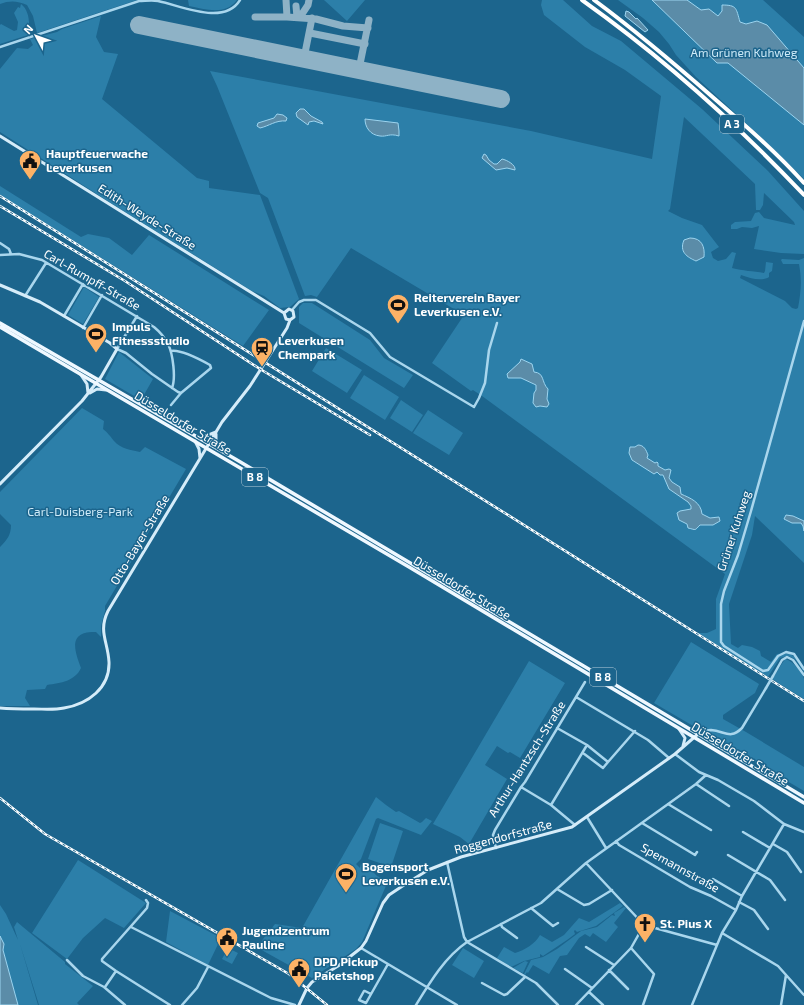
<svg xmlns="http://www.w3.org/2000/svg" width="804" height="1005" viewBox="0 0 804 1005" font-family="'Exo 2',sans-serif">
	<rect width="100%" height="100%" fill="#1c658d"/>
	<!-- green -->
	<path fill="#2c7fa9" d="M0,0H137L37,33L33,16L27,5C18,1 10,0 0,4Z
		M188,0H237C225,16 205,9 189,6Z
		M324,0H365L347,21Z
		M542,0H563L592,26L621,41L702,109L768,171L804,211V254L781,253L754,249L759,226L752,228L742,227L737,229H731V225L735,222L751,221L755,213L759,212L764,218L795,225L794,222L764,193L763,205L760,210H756L755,184L684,117L670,209L668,211L682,218L702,225L719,247L711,252L713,258L718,261L726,259L732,252L736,253L732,268C743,271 753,271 764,273L765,271L766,262L773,263L772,271L769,273V277C761,282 750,278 741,275L740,278L785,301L792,308L796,309L798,308C801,292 802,280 799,264H783L781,260L782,259L799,260L804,258V563L755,516L752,535L729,604L731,644L738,648L742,645L752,647L760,651L761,656L771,662L777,654C794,651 795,657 804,670V672L795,659L788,656L780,658L768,677L698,633H707L716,629V599L725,574L482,396L473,390L471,391L432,363L464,315L351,248L317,297L311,295L305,296L268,198L260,193L217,86L210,71L531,131L652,159L661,96L625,70L585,47L544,15L541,5Z
		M618,0H763L804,37V179L762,138L696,77L676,55L669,44L659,32L643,18Z
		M21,4C30,11 30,25 28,35L0,44V25L1,24L14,31L17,30L18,22L14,13L18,7L20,8Z
		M101,16L96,37L104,52L118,54L102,99L197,178L209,181V188L260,195L299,299L290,307L280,308L264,296L252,291L114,205L0,132V69L17,48L28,49L33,45L30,39L57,32L62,29Z
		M0,186L81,237L88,234L109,238L132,255L149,235L269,310L243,346L0,195Z
		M84,287L99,297L83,324L68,315Z
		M303,303H312L370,340L384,358L413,375L404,388L299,323V307Z
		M326,348L362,370L347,393L312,371Z
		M119,352L153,379L141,400L105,379Z
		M364,375L399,397L385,420L350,398Z
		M401,400L423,415L412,432L390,418Z
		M82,408L104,421L103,429C108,433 110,436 114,441C121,449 131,450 140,452L145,447L186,469L105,606V611L101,626V637L96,632C68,631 74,650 81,668C75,681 61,683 47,685L45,689L27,690L25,698L30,706H0V547C7,540 11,535 11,525L0,514V492Z
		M428,410L463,433L449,455L413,433Z
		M691,642L759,684L755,693L723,715V719L746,732L804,767V791L654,703Z
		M785,659C792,660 803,673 804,679C804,686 804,693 804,699L772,679Z
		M529,661L565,683L520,758L510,752L508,753L497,746L485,765L507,779L469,844L460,837L433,824Z
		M376,797L386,805L396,812L399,811L420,823L422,822L426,818L432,821L421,835L378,818L376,819L361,859L356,864L360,868L361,864L374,869L373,872L377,876L388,881L362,942L356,949L312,978L258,948L263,939L275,924L302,928Z
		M380,823L403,831L391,867L368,859Z
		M78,860L146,903L124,928L105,918L83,938L67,959L32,933Z
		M620,903L623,906L596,926L577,932L575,930L574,931L575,934L567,940L543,956L540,954V957L524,961L511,967L497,958L504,947L515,953C525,950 535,944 540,935L552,942L564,935L579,918L589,922Z
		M0,905L6,914L18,940L14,927L17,922L65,962V964L93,986L77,1003L79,1005H39L20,944L38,1005H0Z
		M624,907L626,908L614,923L618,927L606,942L593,933L590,937L585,934L579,938L567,955L560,956L549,974L533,965L528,973L527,972L525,975L524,974L531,960L543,957L557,949L581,931L597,927L612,915L615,916L614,913Z
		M170,911L221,938L208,965L166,942Z
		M228,948L238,953L232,964L222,959Z
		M463,948L484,961L474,978L452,965Z
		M525,961L528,962L523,973L513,968Z"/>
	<!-- water -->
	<path fill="#5b8ca8" stroke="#9cd4ef" d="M652,0H687L701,10L709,9L718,16L722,11V5C737,5 736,8 740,22L746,24L757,21L767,25L804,68V125L728,63H717Z
		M626,11L629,12L636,19L637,18L648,30L645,32L625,16Z
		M300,109H304L311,116L322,122L323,124L314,121L309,122L308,125L297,117L296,113Z
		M277,114L283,115L287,118L286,121C276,120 269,126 260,128L257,126L258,123L274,118Z
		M365,119L398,123L399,131V136C389,133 387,137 380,136C370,135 365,127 365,119Z
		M484,154L486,155L489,160L494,164H497L502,159C507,160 516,165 515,170L507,168L496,170L482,158Z
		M690,238C702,238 705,247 704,257L696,261C687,257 679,252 684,240Z
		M521,359L532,364L534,372C545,373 541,382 548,389L547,399L549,404L547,407L540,406L536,407L533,403L534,393L536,390V385L521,378H508L507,374L520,362Z
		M638,445C644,445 646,450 648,455L647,458L655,463L657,462L658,463V466L665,470L669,469L671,470L669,478L672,482L680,487L681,494C690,498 701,502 702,514L710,518L719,517L720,521L713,525H700C694,531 697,530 688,528L687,524L679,520L677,513L680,511L691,509V506L688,502L669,489L663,475H660L657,472L654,474L632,460L629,453L630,447H635Z
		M786,515L793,516L804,521V531L803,526L801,523H792L784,519Z
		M0,936L4,944L3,950L18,1005H0Z"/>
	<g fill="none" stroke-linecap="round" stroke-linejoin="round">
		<!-- taxiway -->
		<path stroke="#8eb2c6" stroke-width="7" d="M286,0L287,17L316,19L343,26L368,28
			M296,6L297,17
			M255,17H287
			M300,17L308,5L309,0
			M310,33L365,44
			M304,58L312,18
			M359,69L369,20"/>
		<!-- runway -->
		<path stroke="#8eb2c6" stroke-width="18" d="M139,25L501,99"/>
		<!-- street -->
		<path stroke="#a9d6ed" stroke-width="2.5" d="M0,47L139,1C145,1 152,0 158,1C182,6 224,26 240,0
			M0,243L9,249L11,254
			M0,255L19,254L42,260L154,327C160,332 165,338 168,344C173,354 176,378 172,388
			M25,296L46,263
			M292,310L299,302L304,300H316L370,333L390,357L474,407L479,398L485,383L489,350L497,323
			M64,316L83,284
			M137,316L117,349L126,353L152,374L178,392L181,393
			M804,321L751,511L738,555L724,591L721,604V642L724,646L763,671L768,670L778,656L786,652L794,654L804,669
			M83,328L102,295
			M171,351C181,349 201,360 210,365L211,368L181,393L171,405
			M773,676L782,660L787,657L793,660L804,675
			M576,697L648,740L669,758
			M557,728L587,745L608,762L603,768L583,753
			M698,734C702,732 707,730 711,730C725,731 730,740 742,728L766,688
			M675,754L699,772L718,780L754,801L784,824L804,832
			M608,762L635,731
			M696,784L729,806
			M521,787L551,805L575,825
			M668,804L711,830
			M551,805L587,745
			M587,817L606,848
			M642,823L695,855L697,852
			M743,832L770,848
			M616,841L619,845L690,887L711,896L736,910
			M773,844L787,852L801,872
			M496,848L493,835L495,830L521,787L525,782L585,682
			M728,855L770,880L785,900
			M447,862L464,937L467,942L536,983L558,1005
			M586,863L644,925L717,945
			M713,879L742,896
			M557,889L584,905L589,904L612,890
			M146,900L148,903L147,908L102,959V961L116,971L170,1005
			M739,902L754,910L768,929
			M531,908L553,926L558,923
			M501,924L502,927L517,938
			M131,927L271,998L295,1005
			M722,933L778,966L804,995
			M586,947L614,965
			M361,948L457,1005
			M631,948L654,974L643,1005
			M67,960L83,976L104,987L125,1005
			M565,969L592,988
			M609,970L628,989
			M482,983L504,995L507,994L525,977
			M105,987L116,971
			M589,992L603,1005
			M371,994L365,991H364L359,1000L366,1003L388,964
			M182,1005L197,988L208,967
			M416,1005C430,982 445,957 467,942L541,903L586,863L696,784L706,775
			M576,1005L631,948L644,925
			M692,1005L722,933L736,910L742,896L784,824
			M781,1005L786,975"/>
		<!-- secondary -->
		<path stroke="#d5ecf9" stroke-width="3" d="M0,136L284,313
			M0,285L40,302L110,343L117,349L101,377L82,401L0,484
			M284,313L289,309L293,311L294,317L290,320
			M284,313L286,319L290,320
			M81,375L87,384L88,393
			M90,393L97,389L106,390
			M216,434V441L221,450
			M197,437L206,436L216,432
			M195,441L199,449L200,458
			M0,708C11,709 22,709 34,709C44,709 54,710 64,708C88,704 110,688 109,662C108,642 98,631 108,611L222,422L250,386L287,328L290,320
			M679,729L685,738L683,746
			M299,1005L307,988L312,982L338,966L361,948L366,941L383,903L389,895L404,885L428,870L461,857L572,827L675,754L698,734"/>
		<!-- primary -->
		<path stroke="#eff8ff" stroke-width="3.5" d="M0,323L237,460L804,797
			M0,327L409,567L804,803"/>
		<!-- highway -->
		<path stroke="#fff" stroke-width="4" d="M582,0C662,57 736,123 804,195
			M594,0C636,31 676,65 716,100C746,126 777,153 804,183"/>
		<!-- rail casing -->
		<g stroke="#fff" stroke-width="2.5">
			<path id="rail" d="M0,196L804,701
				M0,206L125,281L260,369L370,435
				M0,798L45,834L289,974L327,1005"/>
		</g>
		<!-- rail -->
		<use href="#rail" stroke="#1c658d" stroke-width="1" stroke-dasharray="3" stroke-linecap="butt"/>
		<!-- street-bridge -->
		<path stroke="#a9d6ed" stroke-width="2.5" d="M766,688L773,676"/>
	</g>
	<!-- icons -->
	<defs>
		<g id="civic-pin" transform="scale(1.15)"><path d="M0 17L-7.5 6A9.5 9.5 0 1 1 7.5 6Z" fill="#fdb266" stroke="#1c658d"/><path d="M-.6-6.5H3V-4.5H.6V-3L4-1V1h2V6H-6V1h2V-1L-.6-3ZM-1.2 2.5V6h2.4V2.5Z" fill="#111"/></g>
		<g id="stadium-pin" transform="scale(1.15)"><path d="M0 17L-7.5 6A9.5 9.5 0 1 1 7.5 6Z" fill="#fdb266" stroke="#1c658d"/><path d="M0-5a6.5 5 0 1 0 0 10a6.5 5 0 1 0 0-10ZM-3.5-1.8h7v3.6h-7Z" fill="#111"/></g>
		<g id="station-pin" transform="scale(1.15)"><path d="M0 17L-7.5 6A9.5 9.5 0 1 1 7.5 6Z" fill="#fdb266" stroke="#1c658d"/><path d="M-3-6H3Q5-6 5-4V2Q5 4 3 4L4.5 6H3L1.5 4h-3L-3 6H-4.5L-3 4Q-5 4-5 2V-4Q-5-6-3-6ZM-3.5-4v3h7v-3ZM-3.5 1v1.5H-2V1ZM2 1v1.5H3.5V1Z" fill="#111"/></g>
		<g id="church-pin" transform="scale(1.15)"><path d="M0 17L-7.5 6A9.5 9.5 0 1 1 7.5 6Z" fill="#fdb266" stroke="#1c658d"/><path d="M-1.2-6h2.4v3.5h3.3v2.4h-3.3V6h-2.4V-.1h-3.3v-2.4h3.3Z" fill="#111"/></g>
	</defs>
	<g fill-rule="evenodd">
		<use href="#civic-pin" x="30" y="161"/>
		<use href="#stadium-pin" x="398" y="305"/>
		<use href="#stadium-pin" x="96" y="334"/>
		<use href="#station-pin" x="262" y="348"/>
		<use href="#stadium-pin" x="346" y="874"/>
		<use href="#church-pin" x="645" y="924"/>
		<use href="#civic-pin" x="227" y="938"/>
		<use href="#civic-pin" x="299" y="969"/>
	</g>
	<g text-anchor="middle" stroke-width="3" stroke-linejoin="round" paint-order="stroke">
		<!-- shield labels -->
		<g fill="#1c658d" stroke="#bbd1dd" stroke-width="1">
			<rect x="720" y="115" width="24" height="18" rx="3"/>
			<rect x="242" y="468" width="26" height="18" rx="3"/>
			<rect x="590" y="668" width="26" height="18" rx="3"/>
		</g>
		<g font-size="11" font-weight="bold" fill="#fff">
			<text x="732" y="128">A 3</text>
			<text x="255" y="481">B 8</text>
			<text x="603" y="681">B 8</text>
		</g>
		<!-- park labels -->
		<g font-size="12" fill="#ceebf9" stroke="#1c658d">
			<text x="744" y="57">Am Grünen Kuhweg</text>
			<text x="80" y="516">Carl-Duisberg-Park</text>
		</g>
		<!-- poi labels -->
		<g font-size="12" font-weight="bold" fill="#fff" stroke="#1c658d" text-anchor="start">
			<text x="46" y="158">Hauptfeuerwache<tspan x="46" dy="14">Leverkusen</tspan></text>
			<text x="414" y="302">Reiterverein Bayer<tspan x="414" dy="14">Leverkusen e.V.</tspan></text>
			<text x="112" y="331">Impuls<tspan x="112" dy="14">Fitnessstudio</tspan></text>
			<text x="278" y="345">Leverkusen<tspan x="278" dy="14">Chempark</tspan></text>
			<text x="362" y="871">Bogensport<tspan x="362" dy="14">Leverkusen e.V.</tspan></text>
			<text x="660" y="928">St. Pius X</text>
			<text x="242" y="935">Jugendzentrum<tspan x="242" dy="14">Pauline</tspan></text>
			<text x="314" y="966">DPD Pickup<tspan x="314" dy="14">Paketshop</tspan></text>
		</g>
		<!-- street labels -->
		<g font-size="12" fill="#fff" stroke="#1c658d">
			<text transform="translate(147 217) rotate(32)" y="4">Edith-Weyde-Straße</text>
			<text transform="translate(92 280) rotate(30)" y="4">Carl-Rumpff-Straße</text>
			<text transform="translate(183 423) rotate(31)" y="4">Düsseldorfer Straße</text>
			<text transform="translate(734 531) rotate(-72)" y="4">Grüner Kuhweg</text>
			<text transform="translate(140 540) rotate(-59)" y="4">Otto-Bayer-Straße</text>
			<text transform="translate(462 588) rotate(31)" y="4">Düsseldorfer Straße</text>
			<text transform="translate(740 754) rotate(31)" y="4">Düsseldorfer Straße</text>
			<text transform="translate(527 759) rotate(-58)" y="4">Arthur-Hantzsch-Straße</text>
			<text transform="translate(503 837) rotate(-15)" y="4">Roggendorfstraße</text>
			<text transform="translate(680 868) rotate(29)" y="4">Spemannstraße</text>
		</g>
	</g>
	<!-- north arrow -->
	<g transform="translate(36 36) rotate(311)" stroke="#1c658d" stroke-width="3" paint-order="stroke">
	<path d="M0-3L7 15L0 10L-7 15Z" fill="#ffffff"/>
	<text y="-6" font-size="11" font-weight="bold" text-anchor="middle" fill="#ffffff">N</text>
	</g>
</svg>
